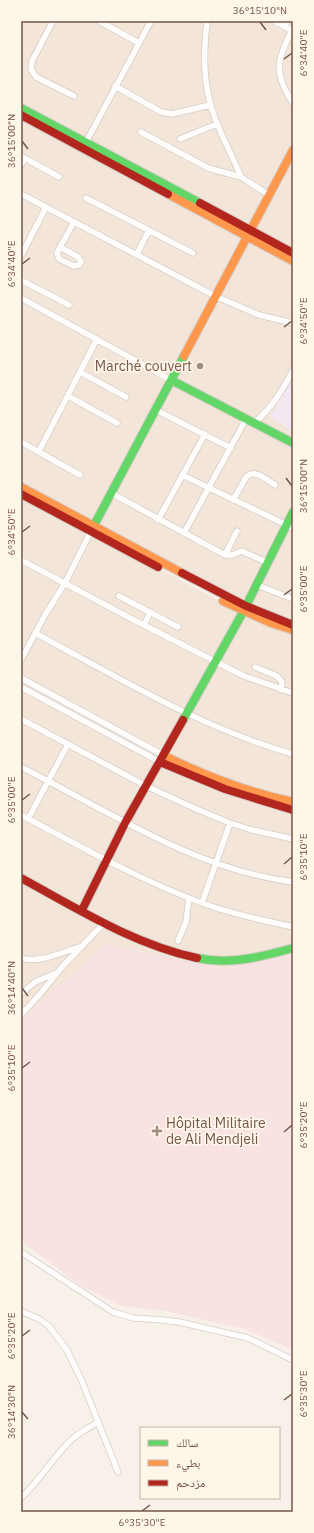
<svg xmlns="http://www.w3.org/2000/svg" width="314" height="1533" viewBox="0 0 314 1533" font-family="'IBM Plex Sans','Noto Naskh Arabic',sans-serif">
	<rect width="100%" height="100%" fill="#f7f1e9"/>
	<!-- residential -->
	<path fill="#f3e6d9" d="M21,21H293V623L259,611L21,486Z
		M21,495L233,608L293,632V955L226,969L106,944L21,1021Z"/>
	<!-- education -->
	<path fill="#f3e8f2" d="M293,377V432L270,417Z"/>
	<!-- medical -->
	<path fill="#f9e2e2" d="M106,944L226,969L293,955V1350L244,1329L165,1311L121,1306L78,1284L21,1241V1021Z"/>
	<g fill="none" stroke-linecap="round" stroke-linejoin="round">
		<!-- street casing -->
		<g stroke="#d6ccc6" stroke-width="7">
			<path id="street" d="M53,21L32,61L31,69L36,77L74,96
				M99,21L139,43
				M274,21L293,31
				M207,22C203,55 203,87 215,118C222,138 233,157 241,177
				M284,26L288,21
				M292,30C277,61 273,73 293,103
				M115,86L161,112L172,114L210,105
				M141,132L208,168L241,177L269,195
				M180,139L217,124
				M85,144L151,21
				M21,156L59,177
				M21,165L25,158
				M21,194L215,296L259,315L293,323
				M86,198L193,253
				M60,247L78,257L81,262L79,265L74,266L59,259L57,253Z
				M60,247L74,222
				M137,254L149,230
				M21,256L46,207
				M21,280L69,305
				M21,298L171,380
				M80,372L126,397
				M68,396L117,423
				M156,410L231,448
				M255,422C272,408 283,389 293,370
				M21,442L80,475
				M39,451L97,339
				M182,475L293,528
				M111,493L225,555H232L242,551L268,563
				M233,500L247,476C255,469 267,480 275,485
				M158,520L205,434
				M184,533L246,419
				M225,555L237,531
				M21,560L130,618L244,676L293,693
				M257,585L293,599
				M119,596L178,627
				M144,625L150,613
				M35,633C119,678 201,728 293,754
				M21,660L45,615L65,583L91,531
				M255,667L277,676L282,682L281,690
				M21,678L163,755
				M21,687L160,762
				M21,719L146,786L194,808L230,823L252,830L293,839
				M21,767C109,811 193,869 293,882
				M21,815C80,846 139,880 202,903C231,914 262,920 293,927
				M28,819L68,744
				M202,903L230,823
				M178,941L186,922L189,898
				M21,958C40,964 61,952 80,947
				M21,994L35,982L56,973
				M21,1015L40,994L62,967L104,923
				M21,1252L113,1312L133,1318L163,1320L179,1322L248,1338L293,1360
				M21,1311L39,1319L49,1326L67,1350L81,1379L118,1472
				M21,1498C39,1481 52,1459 70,1441C78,1433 89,1428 98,1422"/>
		</g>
		<!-- fast casing -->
		<g stroke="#d6ccc6" stroke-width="10">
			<path id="fast" d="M21,108L200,203
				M171,380L293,443
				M91,531L184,356
				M183,720L243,612L293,512
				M197,958C230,965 261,957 293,948"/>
		</g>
		<!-- slow casing -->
		<g stroke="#d6ccc6" stroke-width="10">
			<path id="slow" d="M168,194L293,261
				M184,356L293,150
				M21,487L182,573
				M223,601L271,623L293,630
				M163,755C205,776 247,792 293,802"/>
		</g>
		<!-- jam casing -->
		<g stroke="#d6ccc6" stroke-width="10">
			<path id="jam" d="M21,115L168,194
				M200,203L293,253
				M21,494L158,567
				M182,573L246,606L293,625
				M160,762L225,789L293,810
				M21,878C78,909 133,944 197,958
				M82,910L125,823L183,720"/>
		</g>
		<!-- street -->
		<use href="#street" stroke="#fefdfc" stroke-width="5.5"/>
		<!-- fast -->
		<use href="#fast" stroke="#63d668" stroke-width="8"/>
		<!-- slow -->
		<use href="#slow" stroke="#ff974d" stroke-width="8"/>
		<!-- jam -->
		<use href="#jam" stroke="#b3261e" stroke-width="8"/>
	</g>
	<!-- ticks -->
	<path fill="none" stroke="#765648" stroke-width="1.5" d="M260,22L266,30M284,59L292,53M22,141L28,149M22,264L30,258M284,327L292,321M286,478L292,486M22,532L30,526M284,595L292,589M22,800L30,794M284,864L292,857M22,988L28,996M22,1068L30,1062M284,1132L292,1125M22,1336L30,1330M284,1400L292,1394M22,1412L28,1419M142,1511L150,1505"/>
	<!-- markers -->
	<g fill="#a38c80" stroke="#fff6ea" stroke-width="1.5">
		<circle cx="200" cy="366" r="4"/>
		<path d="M155 1125h4v4h4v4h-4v4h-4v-4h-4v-4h4z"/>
	</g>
	<g text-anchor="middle" stroke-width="3.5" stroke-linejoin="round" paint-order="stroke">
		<!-- poi labels -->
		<g font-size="14" fill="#765648" stroke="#fff6ea" text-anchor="end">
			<text x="192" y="371">Marché couvert</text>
			<text x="166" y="1128" text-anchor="start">Hôpital Militaire<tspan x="166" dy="16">de Ali Mendjeli</tspan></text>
		</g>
	</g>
	<!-- border -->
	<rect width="314" height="1533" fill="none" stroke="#fff6ea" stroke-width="44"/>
	<!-- legend -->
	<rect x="140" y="1427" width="140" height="72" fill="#fff6ea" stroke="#c8b6a9"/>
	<rect x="148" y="1440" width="20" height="6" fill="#63d668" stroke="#c8b6a9"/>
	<text x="176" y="1447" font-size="12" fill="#765648">سالك</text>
	<rect x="148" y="1460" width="20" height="6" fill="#ff974d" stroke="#c8b6a9"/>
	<text x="176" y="1467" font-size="12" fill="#765648">بطيء</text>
	<rect x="148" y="1480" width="20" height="6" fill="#b3261e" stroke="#c8b6a9"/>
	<text x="176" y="1487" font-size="12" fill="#765648">مزدحم</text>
	<rect x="22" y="22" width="270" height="1489" fill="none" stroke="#765648" stroke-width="1.5"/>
	<g font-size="10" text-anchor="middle" fill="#765648">
		<text x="260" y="14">36°15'10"N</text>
		<text transform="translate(303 53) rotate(-90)" y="4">6°34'40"E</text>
		<text transform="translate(11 141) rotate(-90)" y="4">36°15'00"N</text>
		<text transform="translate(11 264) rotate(-90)" y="4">6°34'40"E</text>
		<text transform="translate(303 321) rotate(-90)" y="4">6°34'50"E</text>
		<text transform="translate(303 486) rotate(-90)" y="4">36°15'00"N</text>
		<text transform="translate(11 532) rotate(-90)" y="4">6°34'50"E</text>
		<text transform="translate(303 589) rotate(-90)" y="4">6°35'00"E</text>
		<text transform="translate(11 800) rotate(-90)" y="4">6°35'00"E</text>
		<text transform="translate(303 857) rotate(-90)" y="4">6°35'10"E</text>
		<text transform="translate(11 988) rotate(-90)" y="4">36°14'40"N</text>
		<text transform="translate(11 1068) rotate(-90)" y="4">6°35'10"E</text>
		<text transform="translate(303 1125) rotate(-90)" y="4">6°35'20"E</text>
		<text transform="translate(11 1336) rotate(-90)" y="4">6°35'20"E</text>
		<text transform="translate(303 1394) rotate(-90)" y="4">6°35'30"E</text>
		<text transform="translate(11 1412) rotate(-90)" y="4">36°14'30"N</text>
		<text x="142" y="1526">6°35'30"E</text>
	</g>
</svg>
